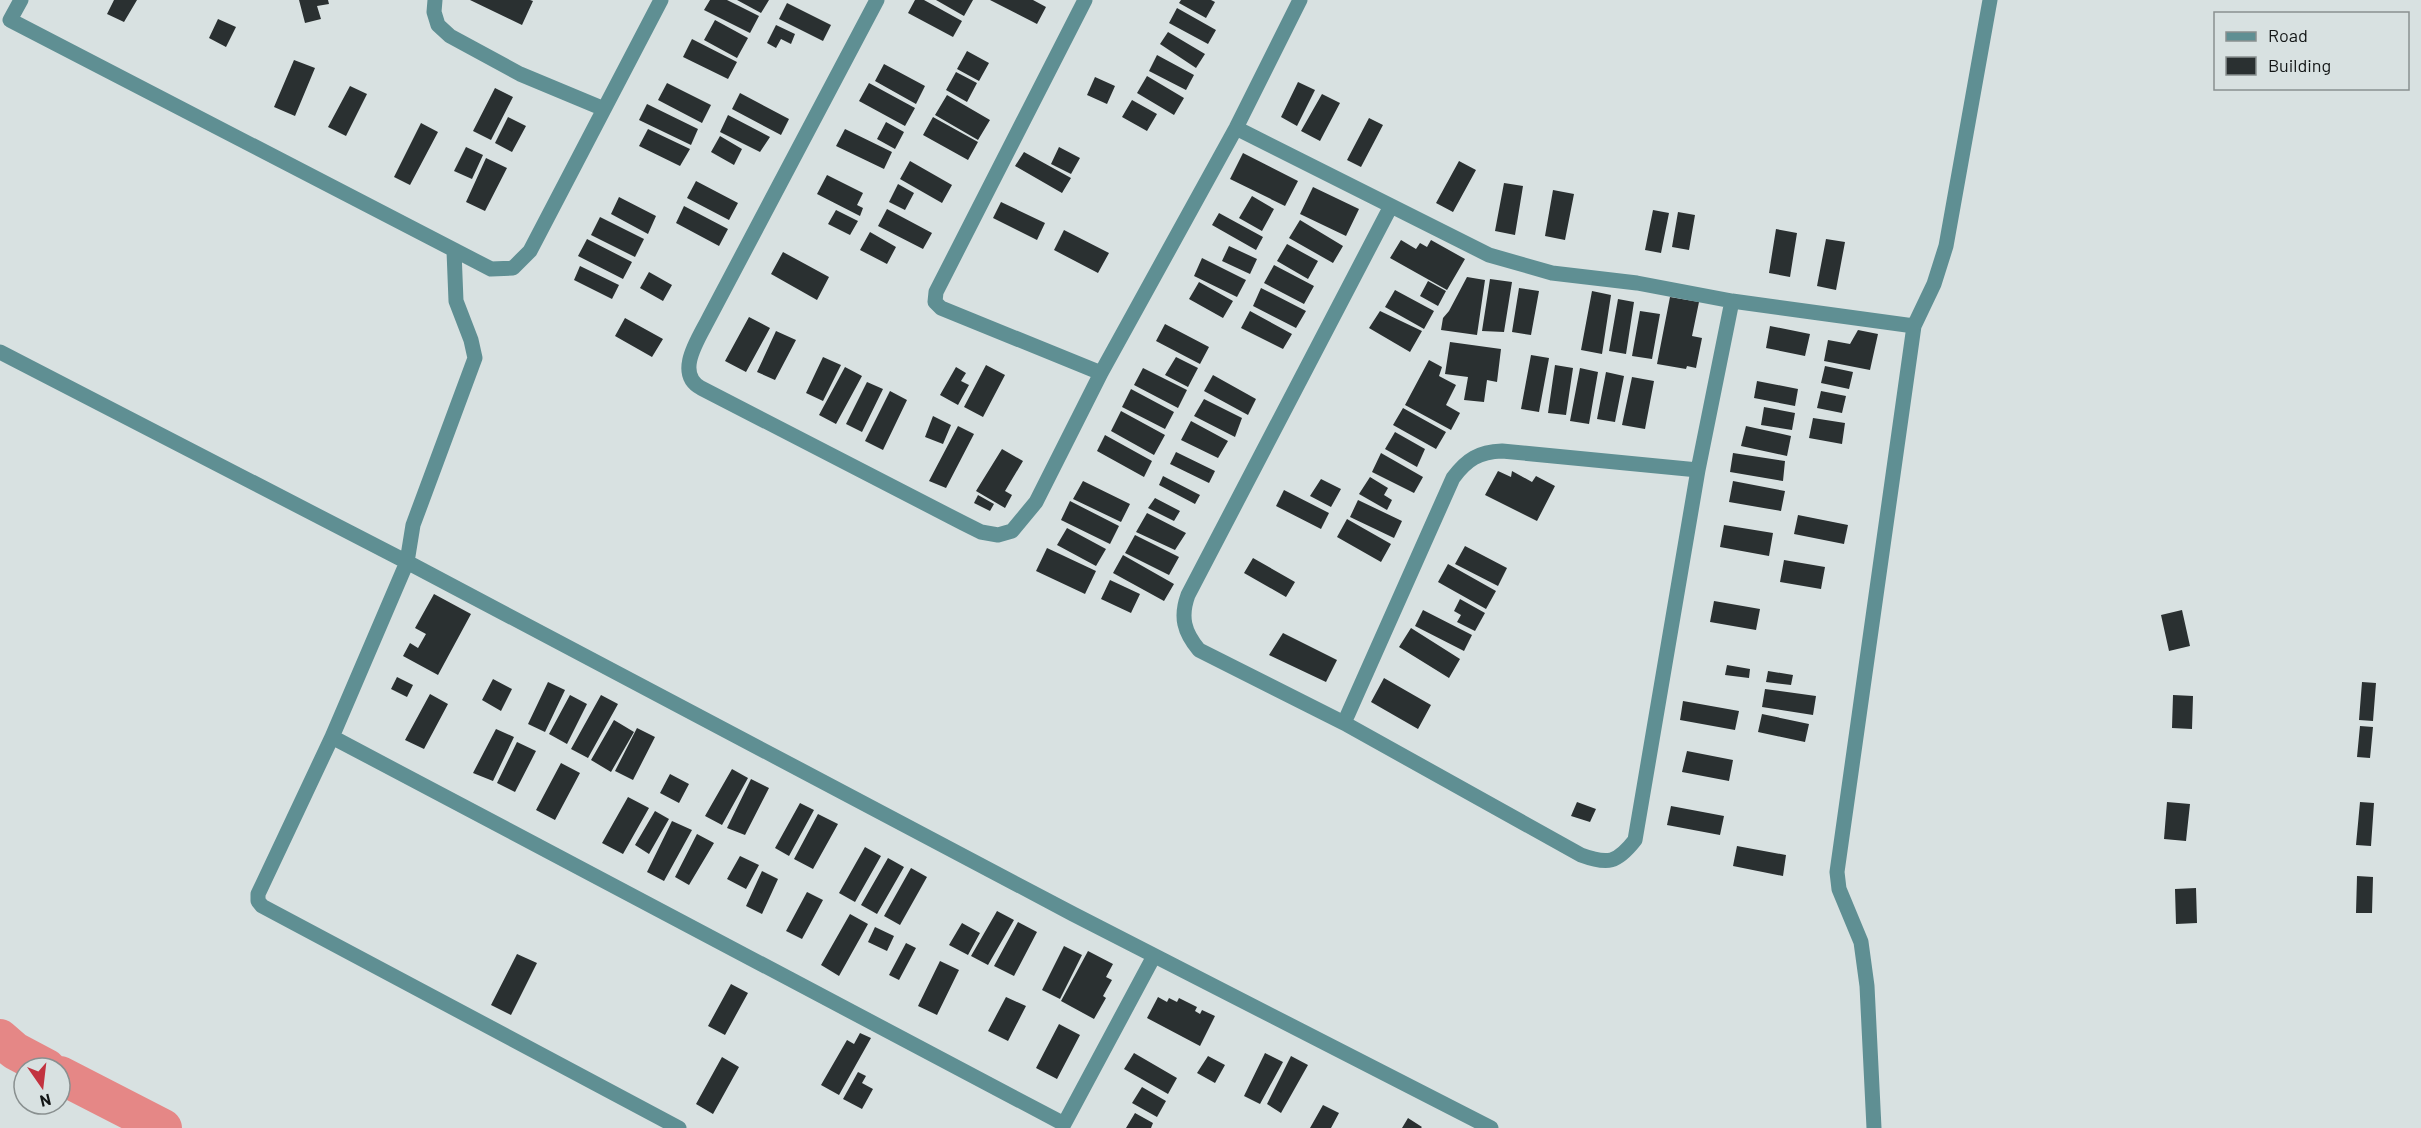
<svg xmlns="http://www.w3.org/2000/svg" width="2421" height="1128" viewBox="0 0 2421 1128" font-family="Barlow,sans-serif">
	<rect width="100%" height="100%" fill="#d8e1e1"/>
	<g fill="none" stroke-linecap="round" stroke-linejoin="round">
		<!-- river -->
		<path stroke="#e58786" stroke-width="38" d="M0,1038L15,1051L47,1068
			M60,1075L163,1128"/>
	</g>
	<!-- building -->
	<path fill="#2a3031" d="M114,0H137L124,22L107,14Z
		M299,0H328L329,4L317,6L321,19L305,23Z
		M470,0H530L533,1L522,25Z
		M710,0H727L759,16L750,33L704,10Z
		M737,0H769L761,13Z
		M915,0H924L962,21L953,37L908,13Z
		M936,0H973L964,16Z
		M990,0H1033L1046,7L1037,24Z
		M1181,0H1211L1215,2L1206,18L1179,3Z
		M787,3L831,25L823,41L779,19Z
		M1177,8L1216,30L1208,44L1169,23Z
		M218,19L236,27L226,47L209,38Z
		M715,20L748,38L737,58L704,40Z
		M776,25L795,34L791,44L781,39L776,48L767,43Z
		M1168,32L1205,54L1196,68L1160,44Z
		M692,39L737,62L728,79L683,57Z
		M967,51L989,63L979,81L957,69Z
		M1157,55L1194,75L1186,90L1149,71Z
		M294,60L315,68L295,116L274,107Z
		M884,64L925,86L916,104L875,81Z
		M956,72L977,83L967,102L946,90Z
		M1147,76L1184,98L1174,115L1137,93Z
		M1095,77L1115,86L1107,104L1087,95Z
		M1298,82L1315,90L1297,126L1281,117Z
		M667,83L711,105L702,123L658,100Z
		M869,83L915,108L905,126L859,101Z
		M350,86L367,94L346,136L328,127Z
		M495,88L513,97L491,140L473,131Z
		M740,93L789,119L781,135L732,109Z
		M1322,94L1340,103L1320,141L1301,131Z
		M947,95L990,120L978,140L935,115Z
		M1132,100L1157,114L1147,131L1122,117Z
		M647,104L698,129L691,145L639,120Z
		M728,115L770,137L760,152L720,132Z
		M508,117L526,126L512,152L495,143Z
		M933,117L978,142L968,160L923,135Z
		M1369,118L1383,125L1361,167L1347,160Z
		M886,122L904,132L895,149L877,139Z
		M421,123L438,132L410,185L394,177Z
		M648,129L690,149L680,166L639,146Z
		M845,129L892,152L884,169L836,146Z
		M720,136L742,149L734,165L711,152Z
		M466,147L483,155L472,179L454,171Z
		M1059,147L1080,158L1071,174L1051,164Z
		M1024,152L1071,178L1062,193L1015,166Z
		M1243,153L1298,181L1285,206L1230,179Z
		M486,158L507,168L485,211L466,202Z
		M910,161L952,185L942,203L900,179Z
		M1459,161L1476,170L1453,212L1436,203Z
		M827,175L863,193L857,205L863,208L860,216L817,194Z
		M696,181L738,203L729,220L687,198Z
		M1504,183L1523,186L1515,235L1495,231Z
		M898,184L914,193L905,210L889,202Z
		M1313,187L1359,209L1346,236L1300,214Z
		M1553,190L1574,194L1565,240L1545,236Z
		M1252,196L1274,209L1262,231L1239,218Z
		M619,197L656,216L648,234L611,214Z
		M1001,202L1045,223L1037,240L993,218Z
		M684,206L728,229L719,246L676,223Z
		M887,209L932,233L923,249L878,226Z
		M836,210L858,221L850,235L828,224Z
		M1653,210L1669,213L1661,253L1645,250Z
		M1678,212L1695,215L1689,250L1672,247Z
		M1219,213L1263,237L1256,250L1212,225Z
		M600,217L644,239L635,257L591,235Z
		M1300,220L1343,246L1333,263L1289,238Z
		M1776,229L1797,233L1790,277L1769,273Z
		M1064,230L1109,253L1098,273L1054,250Z
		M870,232L896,247L887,264L860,250Z
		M587,239L632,262L623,279L578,256Z
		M1826,239L1845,242L1836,290L1817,286Z
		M1401,240L1416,249L1420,243L1427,247L1431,240L1465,259L1447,290L1390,258Z
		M1287,244L1318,261L1308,279L1277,261Z
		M1229,246L1257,259L1250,274L1222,261Z
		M783,252L829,277L817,300L771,274Z
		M1202,258L1246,280L1237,297L1194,276Z
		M1274,265L1314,286L1304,304L1264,283Z
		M580,266L619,285L612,299L574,280Z
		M649,272L672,285L663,301L640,288Z
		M1467,277L1485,280L1477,335L1441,330L1443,318L1449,311Z
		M1490,279L1512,282L1504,332L1482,331Z
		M1428,281L1446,291L1438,306L1420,296Z
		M1199,282L1233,301L1223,318L1189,299Z
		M1261,288L1306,311L1296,328L1253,306Z
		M1519,288L1539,291L1531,335L1512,332Z
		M1395,290L1434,311L1424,329L1385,307Z
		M1592,291L1611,295L1602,354L1581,350Z
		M1670,297L1699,302L1692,336L1702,338L1696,368L1687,366L1686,369L1657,364Z
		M1618,299L1634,302L1626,354L1609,351Z
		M1250,311L1292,334L1283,349L1241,328Z
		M1380,311L1422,331L1410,352L1369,328Z
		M1640,311L1660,314L1652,359L1632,356Z
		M749,317L770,328L746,372L725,361Z
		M625,318L663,339L652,357L615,336Z
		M1165,324L1209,347L1200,364L1156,341Z
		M1770,326L1810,334L1805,356L1766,348Z
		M1858,330L1878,334L1870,370L1824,361L1828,340L1850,344Z
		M776,331L796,340L775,380L757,372Z
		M1450,342L1501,349L1497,382L1487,380L1484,402L1464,400L1468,377L1445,374Z
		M1531,355L1549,358L1539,412L1521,409Z
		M823,357L841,365L823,401L806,393Z
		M1176,357L1198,368L1188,387L1165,375Z
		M1429,360L1442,367L1439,376L1456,385L1446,405L1460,413L1451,430L1405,405Z
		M986,365L1005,375L983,417L964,407Z
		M1555,365L1573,368L1566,415L1548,413Z
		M1825,366L1853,372L1849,389L1821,383Z
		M845,367L862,376L836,424L819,415Z
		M956,367L966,373L961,381L969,385L958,405L940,395Z
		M1143,368L1187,390L1178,408L1134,385Z
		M1580,368L1598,372L1589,424L1570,421Z
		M1606,372L1624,376L1615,422L1597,419Z
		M1213,375L1256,399L1248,415L1204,391Z
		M1632,377L1654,381L1645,429L1622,425Z
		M1757,381L1798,389L1795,406L1754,398Z
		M867,382L883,389L862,432L846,424Z
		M1131,389L1174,412L1165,429L1122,407Z
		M890,391L907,400L883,450L865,441Z
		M1821,391L1846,396L1842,413L1817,408Z
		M1204,399L1242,418L1235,437L1194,416Z
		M1764,407L1795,413L1792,430L1761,425Z
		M1403,408L1446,432L1436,449L1393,425Z
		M1121,411L1165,435L1154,455L1111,431Z
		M933,416L951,425L943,444L925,437Z
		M1813,418L1845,423L1842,444L1809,438Z
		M1191,421L1228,441L1218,458L1181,440Z
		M958,426L974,434L946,488L929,481Z
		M1746,426L1791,436L1787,456L1741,446Z
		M1395,432L1425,449L1417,467L1385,449Z
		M1105,435L1152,461L1144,477L1097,451Z
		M1002,449L1023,461L1005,491L1012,495L1005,508L976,491Z
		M1176,452L1215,471L1209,483L1170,464Z
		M1381,453L1423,477L1414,493L1372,472Z
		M1733,453L1785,461L1783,481L1730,472Z
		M1498,471L1511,477L1512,471L1532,482L1536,476L1555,486L1537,521L1485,495Z
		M1163,476L1200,495L1195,504L1159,485Z
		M1370,477L1388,488L1384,495L1392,500L1387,510L1359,494Z
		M1321,479L1341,489L1331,507L1310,496Z
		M1083,481L1130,504L1121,522L1073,499Z
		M1733,481L1785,491L1781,511L1729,502Z
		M1284,490L1329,513L1321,529L1276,506Z
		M978,495L994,504L990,511L974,503Z
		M1155,498L1180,511L1174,521L1148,508Z
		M1358,500L1402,521L1394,538L1350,517Z
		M1070,501L1119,526L1110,544L1061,520Z
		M1147,513L1186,533L1175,550L1136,532Z
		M1798,515L1848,525L1844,544L1794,534Z
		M1347,519L1391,544L1381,562L1337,537Z
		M1724,525L1773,533L1769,556L1720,547Z
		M1067,528L1106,549L1096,566L1057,545Z
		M1135,535L1179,557L1169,575L1125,553Z
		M1465,546L1507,568L1498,586L1455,564Z
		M1047,548L1096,571L1085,594L1036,571Z
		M1123,555L1174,584L1164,601L1113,573Z
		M1253,558L1295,582L1286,597L1244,573Z
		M1784,560L1825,567L1821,589L1780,582Z
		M1448,564L1496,591L1486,609L1438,582Z
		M1110,580L1140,594L1131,613L1101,599Z
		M434,594L471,614L438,675L403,656L410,643L418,648L426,634L415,628Z
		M1460,599L1485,613L1475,631L1457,622L1461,615L1454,611Z
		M1714,601L1760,609L1756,630L1710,622Z
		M1423,610L1472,635L1464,651L1415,626Z
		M2182,610L2190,646L2169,651L2161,615Z
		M1411,628L1460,659L1449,678L1399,647Z
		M1283,633L1337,660L1326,682L1269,655Z
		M1727,665L1750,669L1749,678L1725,675Z
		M1768,671L1793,675L1791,685L1766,682Z
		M397,677L413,685L407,697L391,689Z
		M1384,678L1431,705L1418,729L1371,702Z
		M493,679L512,689L501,711L482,700Z
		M548,682L565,690L545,732L528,724Z
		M2362,682L2376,683L2373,721L2359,720Z
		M1765,689L1816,696L1813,715L1762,707Z
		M430,694L448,704L424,749L405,740Z
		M570,695L587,704L567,744L549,734Z
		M601,695L618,704L588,758L571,749Z
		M2173,695L2193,696L2192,729L2172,728Z
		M1683,701L1739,711L1735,730L1680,720Z
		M1762,714L1809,724L1805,742L1758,732Z
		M614,720L634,732L611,772L591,760Z
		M2360,726L2373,727L2370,758L2357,757Z
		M637,728L655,737L633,780L615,771Z
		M496,729L514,737L493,781L473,773Z
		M517,742L536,751L515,792L497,783Z
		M1687,751L1733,760L1729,781L1682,772Z
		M561,763L580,773L555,820L536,810Z
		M732,769L748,778L722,825L705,816Z
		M670,774L689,784L679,803L660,793Z
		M751,779L769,788L745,835L727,828Z
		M628,797L649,808L623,854L602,843Z
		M1577,802L1596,809L1590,822L1571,816Z
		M2167,802L2190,804L2186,841L2164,839Z
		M2360,802L2374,803L2371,846L2356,845Z
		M800,803L814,810L789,856L775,848Z
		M1671,806L1724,816L1720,835L1667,825Z
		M655,811L669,819L649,854L635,845Z
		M818,814L838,824L813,869L794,859Z
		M672,821L692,830L664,881L647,872Z
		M697,834L714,843L689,885L675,877Z
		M1737,846L1786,855L1783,876L1733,866Z
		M865,847L881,856L855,902L839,893Z
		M740,856L759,865L746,889L727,879Z
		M888,858L904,867L877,914L861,905Z
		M911,868L927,877L900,925L884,916Z
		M762,871L778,879L762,914L746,906Z
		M2357,876L2373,877L2372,913H2356Z
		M2196,888L2197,923L2176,924L2175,889Z
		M807,892L823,900L802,939L786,931Z
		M997,911L1014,920L988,965L971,956Z
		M850,914L868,924L839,976L821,965Z
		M1018,922L1037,932L1014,976L994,966Z
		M962,923L980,933L968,955L949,945Z
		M875,927L894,936L887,951L868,942Z
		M906,943L916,948L899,980L889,975Z
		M1064,946L1082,955L1060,999L1042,990Z
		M1088,951L1113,964L1106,977L1112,980L1103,996L1106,998L1094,1019L1061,1001Z
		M517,954L537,963L511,1015L491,1005Z
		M940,961L959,970L937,1015L918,1006Z
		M731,984L748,993L725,1035L708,1026Z
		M1006,997L1026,1006L1008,1041L988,1031Z
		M1158,997L1167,1002L1169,998L1177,1002L1179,998L1197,1007L1195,1011L1200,1014L1202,1010L1215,1016L1200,1046L1147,1018Z
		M1059,1024L1080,1035L1057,1079L1036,1068Z
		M860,1033L871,1038L839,1095L821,1085L847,1040L854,1044Z
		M1134,1053L1177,1078L1168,1094L1124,1069Z
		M1265,1053L1283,1062L1260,1104L1244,1096Z
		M1208,1056L1225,1065L1215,1083L1197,1073Z
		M1291,1056L1308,1065L1281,1113L1267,1104Z
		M722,1057L739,1067L713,1114L696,1104Z
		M858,1072L866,1076L862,1083L873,1089L862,1109L843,1099Z
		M1142,1087L1166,1101L1157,1117L1132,1103Z
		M1323,1105L1339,1113L1331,1128H1310Z
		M1135,1113L1153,1123L1151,1128H1126Z
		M1408,1118L1422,1127L1421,1128H1402Z"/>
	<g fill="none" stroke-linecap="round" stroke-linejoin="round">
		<!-- street -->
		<path stroke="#5f8f93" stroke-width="15" d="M21,0L10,20L491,269L513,268L530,251L661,0
			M435,0L434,12L438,25L450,36L520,74L604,109
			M877,0L709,318C699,338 674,373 701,388L963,523L981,532L998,535L1012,531L1036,502L1101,373L1236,128L1300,0
			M1085,0L936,292L935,302L941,308L1101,373
			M1236,128L1489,255L1552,273L1637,283L1732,301L1914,326L1934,284L1946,246L1990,0
			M1391,206L1188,595C1180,617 1184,632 1199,650L1344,723L1581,855C1608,865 1617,863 1635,840L1698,470L1732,301
			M454,251L456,301L471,340L475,358L413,525L407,562L1073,914L1491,1128
			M0,352L407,562L332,737L258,894V901L262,906L679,1128
			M1344,723L1453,478C1467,459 1479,452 1502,451L1698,470
			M332,737L1064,1124L1154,956
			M1874,1128L1867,986L1861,942L1839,889L1837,872L1914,326"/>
	</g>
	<!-- legend -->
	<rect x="2214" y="12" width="195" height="78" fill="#d8e1e1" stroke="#899090" stroke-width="1.5"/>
	<rect x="2226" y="32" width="30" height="9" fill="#5f8f93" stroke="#899090" stroke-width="1.5"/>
	<text x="2268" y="42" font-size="18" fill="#131616">Road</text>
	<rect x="2226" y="57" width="30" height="18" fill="#2a3031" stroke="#899090" stroke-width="1.5"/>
	<text x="2268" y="72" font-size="18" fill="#131616">Building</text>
	<!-- north arrow -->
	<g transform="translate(42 1086) rotate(166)"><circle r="28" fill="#d8e1e1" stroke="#899090" stroke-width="1.5"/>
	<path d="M0-4.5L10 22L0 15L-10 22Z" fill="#c2323f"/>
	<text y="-9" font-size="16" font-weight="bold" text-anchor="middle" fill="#131616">N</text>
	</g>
</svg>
